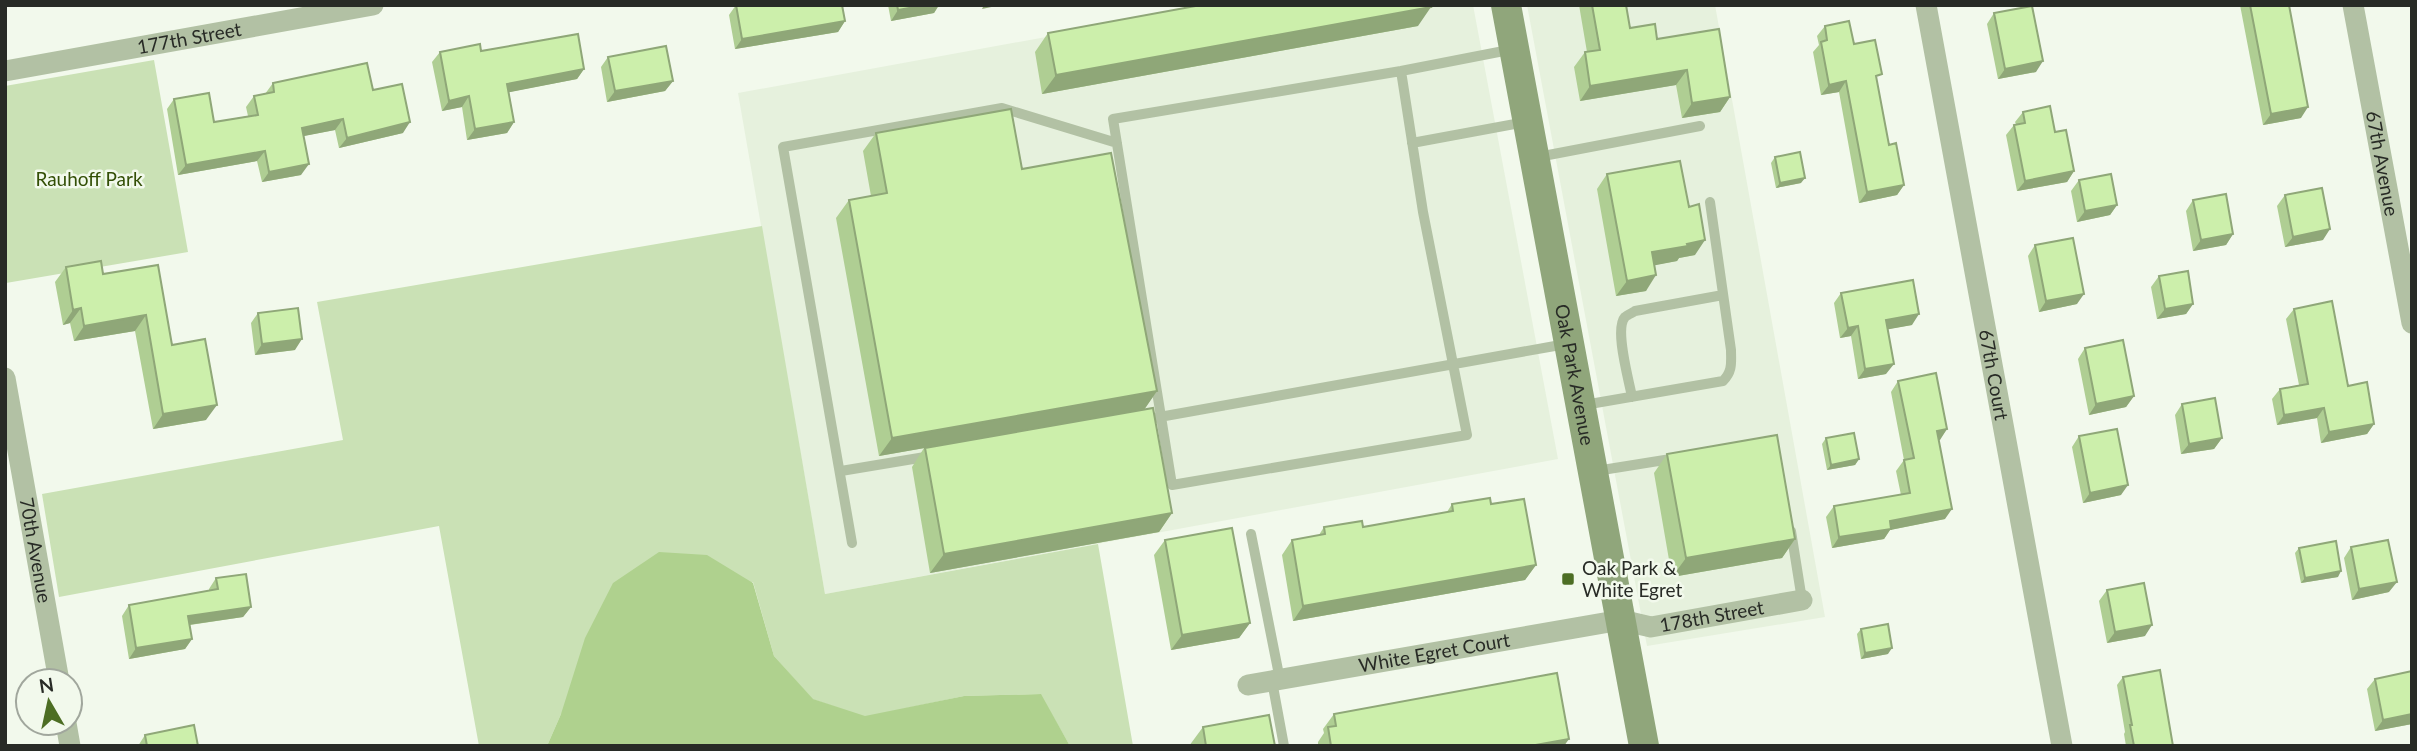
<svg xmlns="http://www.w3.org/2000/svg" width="2417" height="751" viewBox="0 0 2417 751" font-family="Lato,sans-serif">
	<rect width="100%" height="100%" fill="#f2f9ec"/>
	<!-- built -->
	<path fill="#e6f1dd" d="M1222,5H1473L1558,459L825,594L738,93Z
		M1527,5H1715L1825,617L1647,646Z"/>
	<!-- green -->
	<path fill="#cae1b5" d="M154,60L188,252L6,283L5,86Z
		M762,226L825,594L1098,544L1133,746H1070L1040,694L964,696L865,717L812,699L774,656L753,582L561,714L547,746H479L439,526L59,597L42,494L343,440L317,302Z"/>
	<!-- water -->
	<path fill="#afd18e" d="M659,552L707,555L753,583L774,656L813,699L865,716L964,696L1041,694L1070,746H547L561,714L585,638L613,583Z"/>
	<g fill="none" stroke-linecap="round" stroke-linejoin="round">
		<!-- lane -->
		<path stroke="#b2c1a4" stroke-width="10" d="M1401,71L1423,212L1467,435L1172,485L1113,119L1401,71L1514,49
			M1412,143L1526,122
			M1538,157L1700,126
			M1632,397C1629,380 1614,329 1625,317C1627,315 1634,312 1635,311L1723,295
			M1584,405L1723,381C1733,371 1731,362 1731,350L1710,202
			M1154,418L1566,344
			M841,471L931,456
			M1596,471L1677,458
			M1791,531L1802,600
			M1251,534L1280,680
			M852,543L783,147L1002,108L1117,143
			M1272,681L1284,746"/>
		<!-- street -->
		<g stroke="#b2c1a4" stroke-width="21">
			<path id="s1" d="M1926,5L2062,746"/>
			<path id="s2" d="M2353,5L2412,323"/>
			<path id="s3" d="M5,71L373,5"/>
			<path id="s4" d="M5,378L59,681"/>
			<path id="s5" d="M1248,685L1621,620L1651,627L1802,600"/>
			<path d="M66,723L70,746"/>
		</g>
		<!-- secondary -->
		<path stroke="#90a67b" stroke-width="30" id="s6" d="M1506,5L1644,746"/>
	</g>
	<!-- wall -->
	<path fill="#afce93" d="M736,5L845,21L838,32L735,49L729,15Z
		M888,5H939L934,13L891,21Z
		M1579,5H1626L1630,28L1657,39L1730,97L1720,112L1682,118L1676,85L1580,101L1574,67L1585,52H1587Z
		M2240,5H2289L2301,118L2263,125Z
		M1994,13L2036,72L1998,79L1987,24Z
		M1418,26L1042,94L1035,52L1048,33Z
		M1825,26L1854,44L1877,81L1889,145L1904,185L1897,195L1859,203L1839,92L1821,95L1813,52L1819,45L1817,36Z
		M481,51L584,69L577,79L509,92L514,122L507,133L467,140L462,107L442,111L432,62L440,52Z
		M608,57L673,81L665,91L607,102L601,67Z
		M273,83L373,90L403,133L339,148L335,130L303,136L301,175L262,182L257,161L178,175L167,109L174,99L214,122L248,116L246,107L254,96L265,94Z
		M2023,112L2055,132L2074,171L2067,182L2017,191L2006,135L2014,125L2016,124L2015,122Z
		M876,133L1022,169L1157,391L1144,409L1172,513L1159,532L930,573L912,467L924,448L879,456L836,218L849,200L871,196L863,151Z
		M1775,157L1801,183L1776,188L1771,163Z
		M1607,174L1695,255L1679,258L1677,261L1654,265L1646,291L1616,296L1597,189Z
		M2079,180L2117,205L2110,215L2077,222L2071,191Z
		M2285,195L2323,240L2285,247L2277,206Z
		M2193,200L2233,234L2226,245L2193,251L2186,211Z
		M2035,245L2077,304L2039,312L2028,256Z
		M158,265L172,345L206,420L153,429L135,331L74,341L70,323L63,325L55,282L66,267L103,274Z
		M2159,276L2193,304L2186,314L2157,319L2151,287Z
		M1841,293L1912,325L1888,329L1886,374L1858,379L1851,336L1840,338L1834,303Z
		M2294,309L2374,424L2367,434L2321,443L2317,418L2277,425L2272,399L2280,389L2299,385L2286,319Z
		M258,313L295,350L255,355L251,323Z
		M2085,348L2134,396L2126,407L2089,415L2078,359Z
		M1898,381L1947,429L1939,440L1945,519L1890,530L1884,539L1832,548L1826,517L1834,506L1901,495L1896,471L1904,460L1891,392Z
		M2182,404L2222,438L2214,449L2181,454L2175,415Z
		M2079,436L2121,495L2083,503L2072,447Z
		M1826,438L1859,459L1855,465L1827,470L1822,444Z
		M1667,454L1795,539L1782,558L1672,577L1654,473Z
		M1452,504H1491L1536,565L1525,580L1293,621L1282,555L1292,540L1319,535L1324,527H1363L1447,512Z
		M1165,540L1250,623L1239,638L1171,650L1154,555Z
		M2351,547L2389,592L2352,600L2344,558Z
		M2299,548L2338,577L2301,583L2295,553Z
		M216,578L251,607L243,617L190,625L192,639L185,649L129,659L122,616L129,605L209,591V589Z
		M2107,590L2145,636L2107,643L2099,601Z
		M1861,629L1888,654L1861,659L1857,634Z
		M2412,671V724L2375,731L2367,689L2375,679Z
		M2123,677L2173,746H2126L2124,734L2125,732L2117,685Z
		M1334,714L1564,746H1318V742L1324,733L1323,729Z
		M1203,727L1275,746H1189Z
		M145,735L198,746H138Z"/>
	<!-- shaded-wall -->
	<path fill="#8fa778" d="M926,5H939L934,13L891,21L898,10Z
		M984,5H1001L982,9Z
		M1431,7L1418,26L1042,94L1056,75Z
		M845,21L838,32L735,49L742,39Z
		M2043,61L2036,72L1998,79L2005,69Z
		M584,69L577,79L500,94L507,84Z
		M1687,70L1676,85L1580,101L1590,86Z
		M673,81L665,91L607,102L615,91Z
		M1846,81L1839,92L1821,95L1829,85Z
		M469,96L462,107L442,111L449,101Z
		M1730,97L1720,112L1682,118L1692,103Z
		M2308,107L2301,118L2263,125L2271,114Z
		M343,119L335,130L294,138L302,128Z
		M410,122L403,133L339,148L347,138Z
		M514,122L507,133L467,140L475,129Z
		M265,151L257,161L178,175L186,165Z
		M309,164L301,175L262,182L269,172Z
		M2074,171L2067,182L2017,191L2025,181Z
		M1805,178L1801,183L1776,188L1780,183Z
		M1904,185L1897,195L1859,203L1867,192Z
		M2117,205L2110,215L2077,222L2085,211Z
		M2330,229L2323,240L2285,247L2293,237Z
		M2233,234L2226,245L2193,251L2201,240Z
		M1705,240L1695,255L1679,258L1677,261L1641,268L1652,252Z
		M1656,275L1646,291L1616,296L1627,281Z
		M2084,294L2077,304L2039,312L2046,301Z
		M2193,304L2186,314L2157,319L2165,309Z
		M81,308L70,323L63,325L73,310Z
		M1919,314L1912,325L1879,331L1886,320Z
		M146,315L135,331L74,341L84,326Z
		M1858,326L1851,336L1840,338L1848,328Z
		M302,339L295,350L255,355L262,344Z
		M1894,364L1886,374L1858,379L1865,369Z
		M1157,391L1144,410L879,456L892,438Z
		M2134,396L2126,407L2089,415L2096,404Z
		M217,405L206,420L153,429L163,414Z
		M2324,408L2317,418L2277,425L2284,415Z
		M2374,424L2367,434L2321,443L2329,432Z
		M1947,429L1940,440L1930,442L1937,431Z
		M2222,438L2214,449L2181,454L2189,444Z
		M1859,459L1855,465L1827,470L1831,465Z
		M2128,485L2121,495L2083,503L2090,493Z
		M1952,509L1945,519L1890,530L1884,539L1832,548L1839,537L1890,521Z
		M1172,513L1159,532L930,573L944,554Z
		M1795,539L1782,558L1672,577L1686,558Z
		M1536,565L1525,580L1293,621L1303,606Z
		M2341,571L2338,577L2301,583L2305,578Z
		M2397,582L2389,592L2352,600L2359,589Z
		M251,607L243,617L181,626L188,616Z
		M1250,623L1239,638L1171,650L1182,635Z
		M2152,625L2145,636L2107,643L2115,632Z
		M192,639L185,649L129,659L136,648Z
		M1892,648L1888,654L1861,659L1865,653Z
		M2412,714V724L2375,731L2383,720Z
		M1569,739L1564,746H1535V745Z"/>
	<!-- building -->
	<path fill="#ccefab" stroke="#8fa778" stroke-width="2" d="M736,5H842L845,21L742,39Z
		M897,5H926L898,10Z
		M1201,5H1430L1431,7L1056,75L1048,33Z
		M1592,5H1626L1630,28L1655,24L1657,39L1719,29L1730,97L1692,103L1687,70L1590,86L1585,52L1600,50Z
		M2250,5H2289L2308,107L2271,114Z
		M2032,6L2043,61L2005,69L1994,13Z
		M1849,21L1854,44L1875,40L1882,74L1876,76L1889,145L1896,143L1904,185L1867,192L1846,81L1829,85L1821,42L1827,40L1825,26Z
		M578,34L584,69L507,84L514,122L475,129L469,96L449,101L440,52L480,44L481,51Z
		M666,46L673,81L615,91L608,57Z
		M367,63L373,90L402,84L410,122L347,138L343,119L302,128L309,164L269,172L265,151L186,165L174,99L209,93L214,122L258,115L254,96L274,92L273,83Z
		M2050,106L2055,132L2066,130L2074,171L2025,181L2014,125L2025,123L2023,112Z
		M1011,109L1022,169L1111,153L1157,391L892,438L849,200L887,193L876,133Z
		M1800,152L1805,178L1780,183L1775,157Z
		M1680,161L1689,207L1699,204L1705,240L1687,244L1688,246L1652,252L1656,275L1627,281L1607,174Z
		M2111,174L2117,205L2085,211L2079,180Z
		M2322,188L2330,229L2293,237L2285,195Z
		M2226,194L2233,234L2201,240L2193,200Z
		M2073,238L2084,294L2046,301L2035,245Z
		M101,261L103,274L158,265L172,345L205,339L217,405L163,414L146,315L84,326L81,308L73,310L66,267Z
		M2188,271L2193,304L2165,309L2159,276Z
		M1913,280L1919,314L1886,320L1894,364L1865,369L1858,326L1848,328L1841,293Z
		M2332,301L2348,386L2367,382L2374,424L2329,432L2324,408L2284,415L2280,389L2308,384L2294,309Z
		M298,308L302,339L262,344L258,313Z
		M2123,340L2134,396L2096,404L2085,348Z
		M1936,373L1947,429L1937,431L1952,509L1890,521L1891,529L1839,537L1834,506L1910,493L1904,460L1914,458L1898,381Z
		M2215,398L2222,438L2189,444L2182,404Z
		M1153,408L1172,513L944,554L925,448Z
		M2117,429L2128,485L2090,493L2079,436Z
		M1854,433L1859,459L1831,465L1826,438Z
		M1777,435L1795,539L1686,558L1667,454Z
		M1490,498L1491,504L1524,499L1536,565L1303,606L1292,540L1325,534L1324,527L1362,521L1363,527L1453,511L1452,504Z
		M1232,528L1250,623L1182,635L1165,540Z
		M2388,540L2397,582L2359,589L2351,547Z
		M2336,541L2341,571L2305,578L2299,548Z
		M246,574L251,607L188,616L192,639L136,648L129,605L218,589L216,578Z
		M2144,583L2152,625L2115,632L2107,590Z
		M1888,624L1892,648L1865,653L1861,629Z
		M2160,670L2173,746H2134L2130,725H2132L2123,677Z
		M2412,671V714L2383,720L2375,679Z
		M1557,673L1569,739L1535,745V746H1331L1328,727L1336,726L1334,714Z
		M1269,715L1275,746H1206L1203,727Z
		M194,725L198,746H147L145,735Z"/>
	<!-- markers -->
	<rect fill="#4d6e24" stroke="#f2f9ec" stroke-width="2.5" x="1561" y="572" width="14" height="14" rx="3.5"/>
	<g text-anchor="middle" stroke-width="5" stroke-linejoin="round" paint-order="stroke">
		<!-- street labels -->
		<g font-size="19" fill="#282b26" stroke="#f2f9ec">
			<text dy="7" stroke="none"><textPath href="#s3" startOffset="187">177th Street</textPath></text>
			<text dy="7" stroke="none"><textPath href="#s2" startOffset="161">67th Avenue</textPath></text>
			<text dy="7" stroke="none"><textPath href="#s6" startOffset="376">Oak Park Avenue</textPath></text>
			<text dy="7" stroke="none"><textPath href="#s1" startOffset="376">67th Court</textPath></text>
			<text dy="7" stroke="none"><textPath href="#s4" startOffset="175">70th Avenue</textPath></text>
			<text dy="7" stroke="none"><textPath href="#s5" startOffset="471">178th Street</textPath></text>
			<text dy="7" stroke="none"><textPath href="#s5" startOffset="189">White Egret Court</textPath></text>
		</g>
		<!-- park labels -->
		<g font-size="19" fill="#334f06" stroke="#f2f9ec">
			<text x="89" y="186">Rauhoff Park</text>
		</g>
		<!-- poi labels -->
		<g font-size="19" fill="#282b26" stroke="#f2f9ec" text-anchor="start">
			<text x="1582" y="575">Oak Park &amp;<tspan x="1582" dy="22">White Egret</tspan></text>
		</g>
	</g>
	<!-- border -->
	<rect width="2417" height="751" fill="none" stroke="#282b26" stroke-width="14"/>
	<!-- north arrow -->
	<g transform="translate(49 702) rotate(351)"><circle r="33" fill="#f2f9ec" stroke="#a1a79d" stroke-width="2"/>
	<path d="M0-5L12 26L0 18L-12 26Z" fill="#4d6e24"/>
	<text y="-10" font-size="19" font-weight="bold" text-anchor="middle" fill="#282b26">N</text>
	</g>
</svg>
